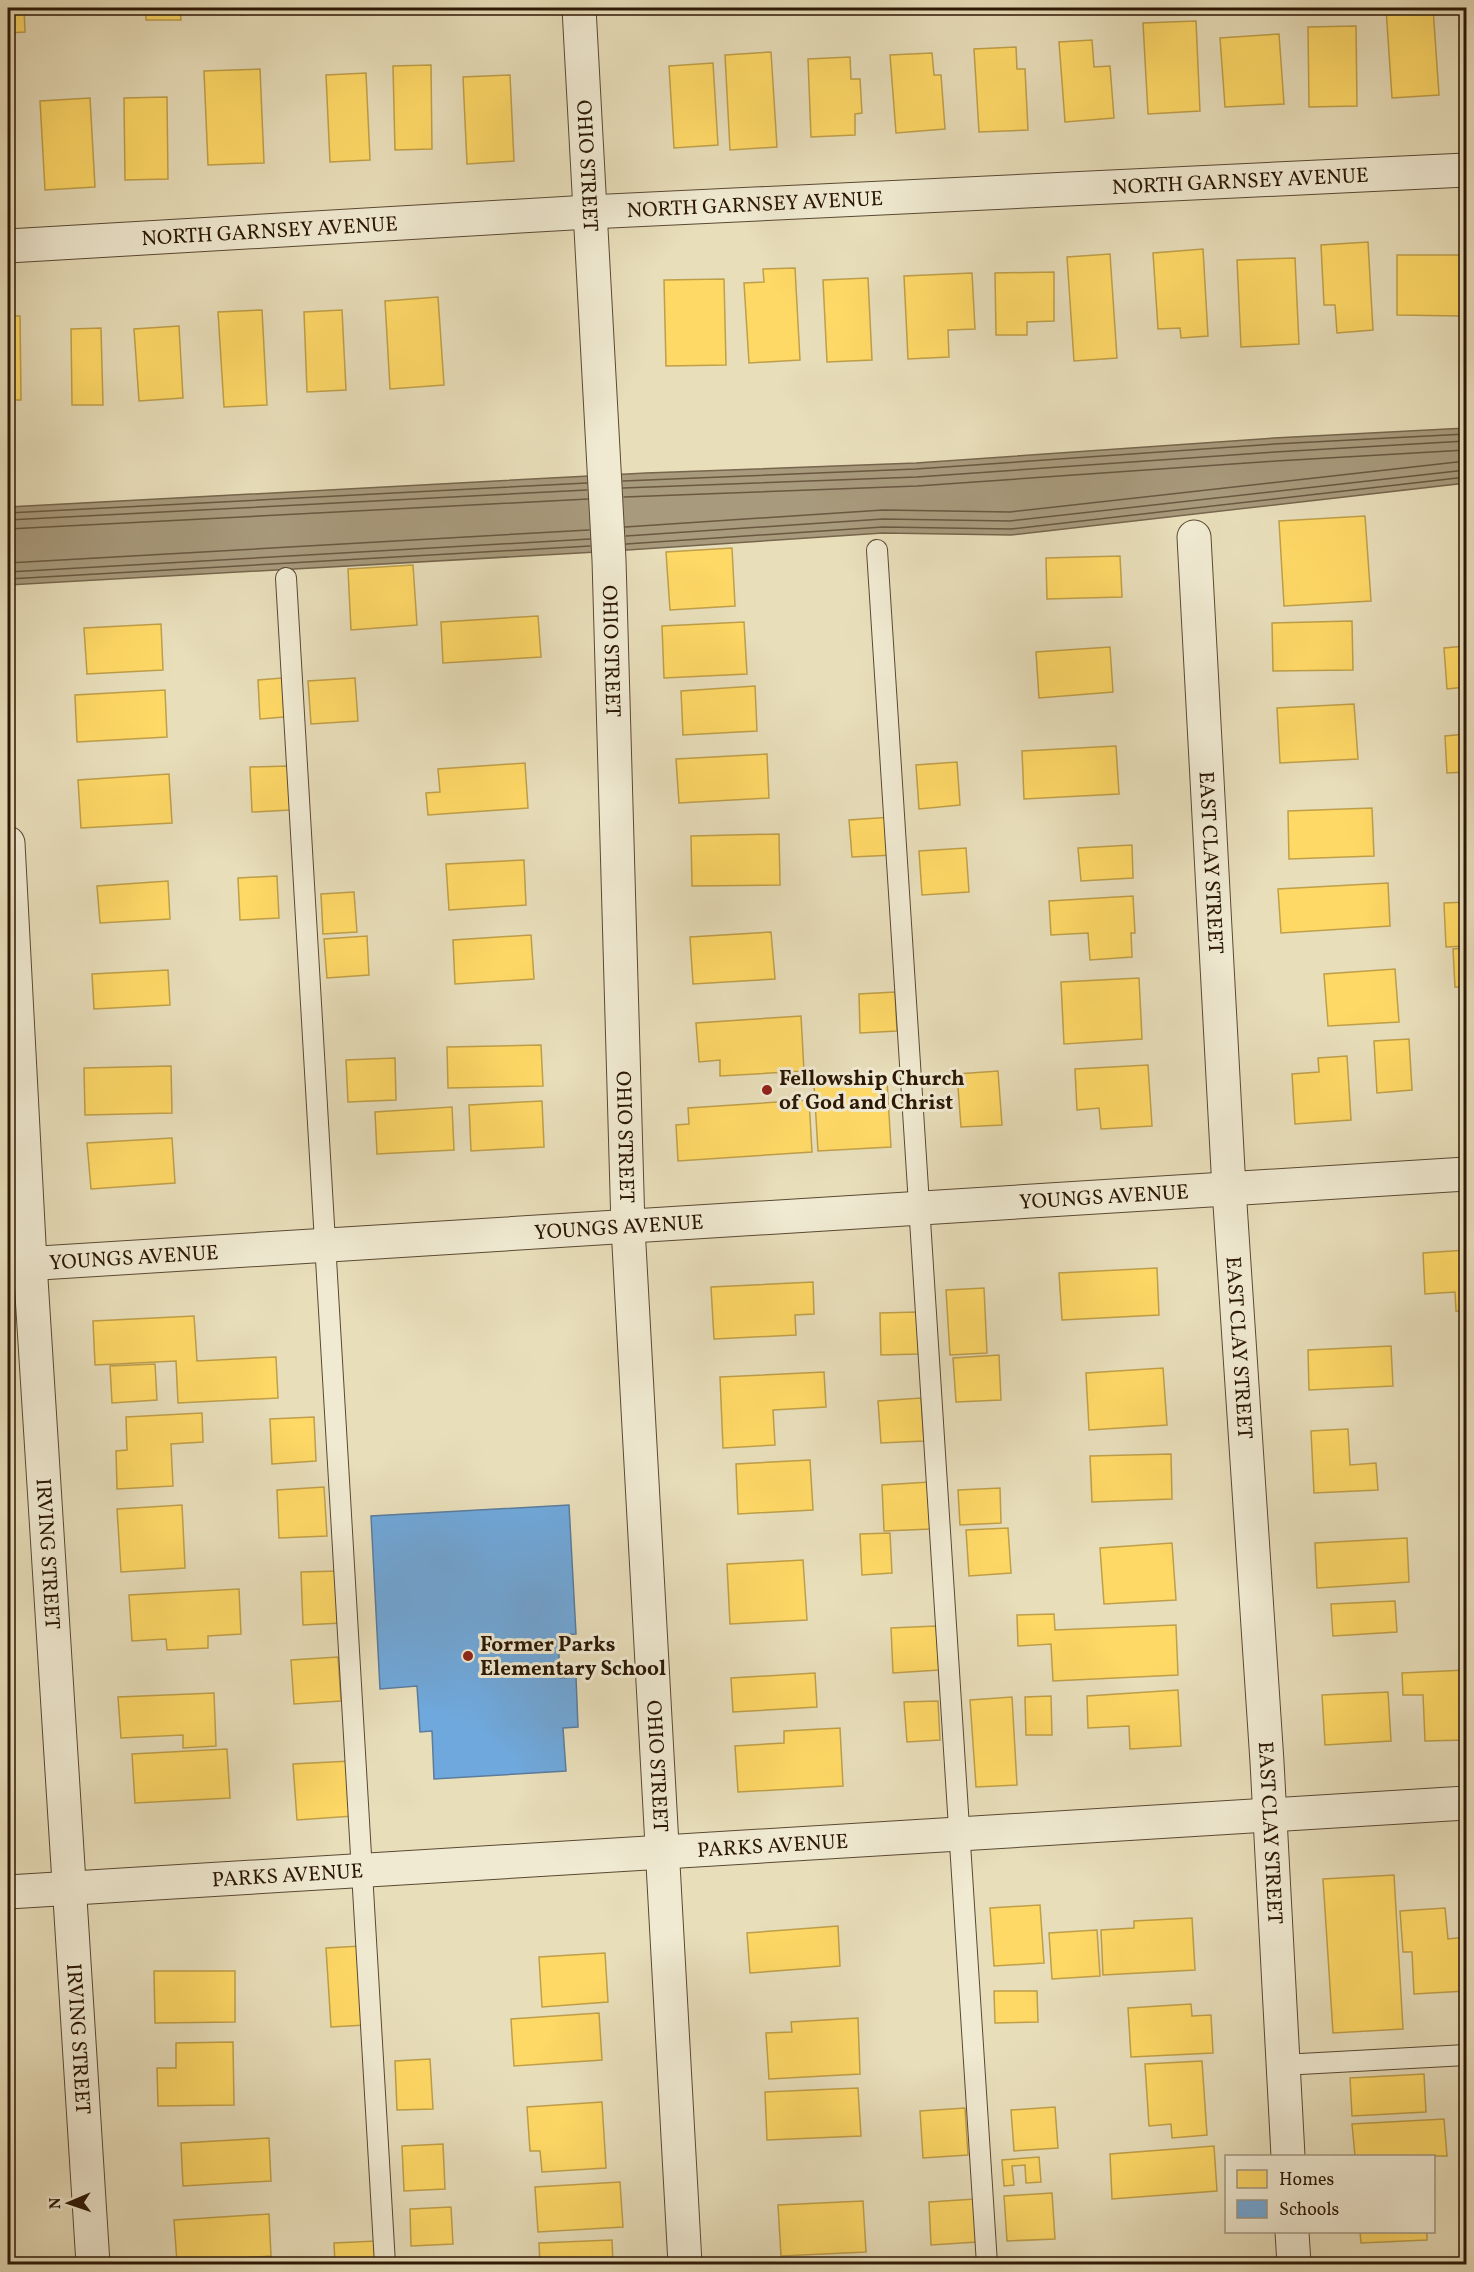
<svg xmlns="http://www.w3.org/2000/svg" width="1474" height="2272" viewBox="0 0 1474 2272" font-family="Vollkorn,serif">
	<rect width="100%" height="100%" fill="#e8deba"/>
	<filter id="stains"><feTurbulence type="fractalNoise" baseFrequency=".00333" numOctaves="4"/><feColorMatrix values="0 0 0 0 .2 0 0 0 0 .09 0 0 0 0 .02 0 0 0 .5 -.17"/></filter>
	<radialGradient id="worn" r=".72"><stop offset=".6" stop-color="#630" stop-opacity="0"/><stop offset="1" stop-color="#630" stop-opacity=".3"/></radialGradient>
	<!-- water -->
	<path fill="#a89a7c" stroke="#76664c" stroke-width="1.5" d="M1466,428V483L1011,535L883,533L597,552L8,585V507L646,473L916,463L1274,438Z"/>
	<!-- homes -->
	<path fill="#ffd966" stroke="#bf9f49" stroke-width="1.5" d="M8,8H24L25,32L8,33Z
		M146,8H180L181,20H146Z
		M241,8H277L278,12L241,15Z
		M1386,8H1433L1439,95L1392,98Z
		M1196,21L1200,111L1148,114L1143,23Z
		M1356,26L1357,106L1309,107L1308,27Z
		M1279,34L1284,104L1225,107L1220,38Z
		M1092,40L1094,67L1110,66L1114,118L1065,122L1059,42Z
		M1016,47L1017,69H1025L1028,130L979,132L974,49Z
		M771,52L777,147L730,150L725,55Z
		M932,53L934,75H941L945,129L896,133L890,55Z
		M850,57L851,79H860L862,113L855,114V135L811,137L808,59Z
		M713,63L718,145L674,148L669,66Z
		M431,65L432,149L395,150L393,66Z
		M260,69L264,163L208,165L204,71Z
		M366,73L370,160L330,162L326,75Z
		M510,75L514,161L467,164L463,77Z
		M167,97L168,179L125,180L124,98Z
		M90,98L95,187L45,190L40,101Z
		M1368,242L1373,330L1337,333L1335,305H1324L1321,245Z
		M1203,249L1208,336L1181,338L1180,328L1158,329L1153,253Z
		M1110,254L1117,358L1074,361L1067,257Z
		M1397,255H1462V316L1397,315Z
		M1295,258L1299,344L1241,347L1237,260Z
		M795,268L800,360L749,363L744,283L764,282L763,269Z
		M1054,272V321L1027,322V335H996L995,273Z
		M972,273L975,329L948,330L949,357L908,359L904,276Z
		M868,278L872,360L827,362L823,280Z
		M724,279L726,365L666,366L664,280Z
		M438,297L444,385L390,389L385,301Z
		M262,310L267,405L224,407L218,312Z
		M342,310L346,390L307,392L304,312Z
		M8,316H20L21,400H8Z
		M179,326L183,398L139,401L134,329Z
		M101,328L103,405H72L71,329Z
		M1365,516L1371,601L1284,606L1279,521Z
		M732,548L735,606L670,610L666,552Z
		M1120,556L1122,597L1047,599L1046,558Z
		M413,565L417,625L351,630L348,569Z
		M538,616L541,657L443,663L441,622Z
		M1352,621L1353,670L1273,671L1272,623Z
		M744,622L747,674L664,678L662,626Z
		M161,624L163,670L87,674L84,628Z
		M1466,646V687L1447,689L1444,648Z
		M1110,647L1113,692L1039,698L1036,652Z
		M282,678L284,717L260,719L258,680Z
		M355,678L358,721L311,724L308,681Z
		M755,686L757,731L683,735L681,691Z
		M165,690L167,737L77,742L75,695Z
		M1354,704L1358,759L1280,763L1277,708Z
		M1466,734V772L1447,773L1445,736Z
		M1116,746L1119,794L1024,799L1022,751Z
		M767,754L769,798L679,803L676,759Z
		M957,762L960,805L919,809L916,765Z
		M525,763L528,808L428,815L426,793L440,792L438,769Z
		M288,766L290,810L252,812L250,767Z
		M169,774L172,823L81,828L78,780Z
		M1372,808L1374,856L1289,859L1288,811Z
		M892,817L894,855L852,857L849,820Z
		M779,834L780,885L692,886L691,836Z
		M1132,845L1133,878L1081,881L1078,848Z
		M966,848L969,892L922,895L919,851Z
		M524,860L526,905L449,910L446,864Z
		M277,876L279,918L240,920L238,878Z
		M168,881L170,919L100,923L97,886Z
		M1388,883L1390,926L1281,933L1278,889Z
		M354,892L357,932L323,934L321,894Z
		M1133,896L1135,933H1131L1132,957L1090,960L1088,933L1051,935L1049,901Z
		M1466,902V946L1446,947L1444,903Z
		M771,932L775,979L693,984L690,937Z
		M531,935L534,979L455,984L453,940Z
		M367,936L369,975L327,978L324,939Z
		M1466,948V987H1455L1453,949Z
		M1395,969L1399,1022L1328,1026L1324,974Z
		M168,970L170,1005L94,1009L92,974Z
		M1139,978L1142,1039L1064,1044L1061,982Z
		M895,992L897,1031L860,1033L859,994Z
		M801,1016L804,1071L720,1076V1060L699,1062L696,1023Z
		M1409,1039L1412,1090L1377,1093L1374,1041Z
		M541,1045L543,1086L448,1088L447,1047Z
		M1347,1056L1351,1120L1295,1124L1292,1074L1319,1072L1318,1058Z
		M395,1058L396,1100L348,1102L346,1060Z
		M1148,1065L1152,1126L1101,1129L1099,1108L1077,1110L1075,1069Z
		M171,1066L172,1113L85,1115L84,1068Z
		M998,1071L1002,1125L961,1127L957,1074Z
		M887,1081L891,1147L818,1151L814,1085Z
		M809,1100L812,1152L678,1161L676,1125L689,1124L688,1108Z
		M542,1101L544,1147L471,1151L469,1105Z
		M452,1107L454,1150L377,1154L375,1112Z
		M172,1138L175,1183L91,1189L87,1143Z
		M1466,1250V1311H1456L1455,1292L1425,1294L1423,1253Z
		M1157,1268L1159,1315L1062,1320L1059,1273Z
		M813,1282L814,1314L795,1315L796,1335L714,1339L711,1287Z
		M984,1288L987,1353L950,1355L946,1290Z
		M917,1312L919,1354L881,1355L880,1313Z
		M194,1316L197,1361L276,1357L278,1398L178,1403L176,1361L95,1365L93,1321Z
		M1391,1346L1393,1386L1309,1390L1308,1350Z
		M999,1355L1001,1400L956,1402L953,1358Z
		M155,1364L157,1400L112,1403L110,1366Z
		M1163,1368L1167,1425L1089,1430L1086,1373Z
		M824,1372L826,1407L773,1410L775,1445L723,1448L720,1377Z
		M921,1398L924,1441L881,1443L878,1401Z
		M202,1413L203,1442L171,1444L173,1486L117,1489L116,1451L127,1450L126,1417Z
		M314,1417L316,1461L272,1464L270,1419Z
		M1348,1429L1350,1465L1376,1463L1378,1490L1314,1493L1311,1431Z
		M1171,1454L1172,1499L1092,1502L1090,1456Z
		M810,1460L813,1510L738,1514L736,1464Z
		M929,1482L931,1529L884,1531L882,1485Z
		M324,1487L327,1536L279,1538L277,1490Z
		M1000,1488L1001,1523L960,1525L958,1490Z
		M182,1505L185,1568L121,1572L117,1509Z
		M1008,1528L1011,1573L969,1576L966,1530Z
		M890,1533L892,1573L862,1575L860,1534Z
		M1407,1538L1409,1582L1317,1588L1315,1543Z
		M1172,1543L1176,1600L1104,1604L1100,1548Z
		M803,1560L807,1620L730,1624L727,1564Z
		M339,1571L342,1623L303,1625L301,1572Z
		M239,1589L241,1634L208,1636V1648L167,1650L166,1639L132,1641L129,1595Z
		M1395,1601L1397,1632L1333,1636L1331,1604Z
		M1054,1614L1055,1630L1176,1625L1178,1675L1053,1681L1051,1644L1018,1646L1017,1615Z
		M936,1626L939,1670L893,1673L891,1628Z
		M338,1657L341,1701L294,1704L291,1660Z
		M1466,1670V1740L1425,1741L1423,1695H1403L1402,1673Z
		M815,1673L817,1707L733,1712L731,1678Z
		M1178,1690L1181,1746L1130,1749L1129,1726L1088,1728L1087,1696Z
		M1388,1692L1391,1741L1325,1745L1322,1695Z
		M214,1693L216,1746L183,1748V1735L121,1738L118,1697Z
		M1051,1696L1052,1735H1026L1025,1697Z
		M1012,1697L1017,1785L976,1787L970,1700Z
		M938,1701L940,1740L907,1742L904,1702Z
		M840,1728L843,1786L738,1792L735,1746L784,1743V1731Z
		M227,1749L230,1798L135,1803L132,1754Z
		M350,1761L353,1816L297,1820L293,1764Z
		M1394,1875L1403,2029L1333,2033L1323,1879Z
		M1040,1905L1044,1963L994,1966L990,1908Z
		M1445,1908L1448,1939L1466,1937V1991L1414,1994L1412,1952H1403L1400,1911Z
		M1192,1918L1195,1970L1103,1975L1101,1930L1134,1928V1921Z
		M838,1926L840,1966L750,1973L747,1933Z
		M1097,1930L1100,1976L1052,1979L1049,1933Z
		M361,1946L366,2025L331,2027L326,1948Z
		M605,1953L608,2002L542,2007L539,1957Z
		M154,1971H235V2022L155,2023Z
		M994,1991H1037L1038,2022L995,2023Z
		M1191,2004L1192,2016L1211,2015L1213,2053L1131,2057L1128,2008Z
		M599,2013L602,2060L514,2066L511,2019Z
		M858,2018L860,2074L769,2079L766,2033L792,2032L791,2022Z
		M233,2042L234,2105L158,2106L157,2068H176V2043Z
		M430,2059L433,2109L397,2110L395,2061Z
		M1202,2061L1207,2135L1172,2138L1171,2124L1149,2126L1145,2064Z
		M1424,2074L1426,2112L1352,2116L1350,2078Z
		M858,2088L861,2136L767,2140L765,2092Z
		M602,2102L606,2168L542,2172L540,2151H530L527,2107Z
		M1055,2107L1058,2148L1014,2151L1011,2110Z
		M965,2108L968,2155L923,2158L920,2111Z
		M1444,2119L1447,2156H1355L1352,2124Z
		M269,2138L271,2181L183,2186L181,2143Z
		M443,2144L445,2189L404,2191L402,2146Z
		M1214,2146L1217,2191L1112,2199L1110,2154Z
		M1039,2157L1041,2182L1026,2183L1025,2165L1012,2166L1014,2185L1004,2186L1002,2160Z
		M620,2182L623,2227L538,2232L535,2187Z
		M1052,2193L1055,2239L1007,2241L1004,2196Z
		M975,2199L977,2242L931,2245L929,2202Z
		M863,2201L866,2252L781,2256L778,2205Z
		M451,2207L453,2244L411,2246L410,2209Z
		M269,2214L271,2256L177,2263L174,2220Z
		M1360,2232H1427V2240L1361,2243Z
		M612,2240L613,2264H540L539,2243Z
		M376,2241L377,2264H335L334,2243Z"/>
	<!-- schools -->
	<path fill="#6fa8dc" stroke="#5b7c9c" stroke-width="1.5" d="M569,1505L576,1634L558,1635L560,1678L576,1677L578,1727L563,1728L566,1771L434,1779L432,1731L420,1732L417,1686L380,1689L371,1516Z"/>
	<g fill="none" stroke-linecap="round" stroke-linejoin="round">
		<!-- shore -->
		<path stroke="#6a5840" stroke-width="1.5" d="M623,481L916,469L1274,444L1466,434
			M623,488L917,477L1275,452L1466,441
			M624,497L917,486L1276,461L1466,450
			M8,513L587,483
			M8,520L587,490
			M625,527L883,510L1010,512L1466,461
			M8,529L588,499
			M626,536L883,519L1010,521L1466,470
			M626,544L883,527L1011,529L1466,477
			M8,563L589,530
			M8,572L590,539
			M8,579L590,546"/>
		<!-- lane casing -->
		<g stroke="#5a4932" stroke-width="22">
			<path id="lane" d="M877,550L987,2264
				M286,578L385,2264
				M1282,2065L1466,2055"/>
		</g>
		<!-- street casing -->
		<g stroke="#5a4932" stroke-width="35">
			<g id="street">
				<path id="s1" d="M579,8L609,560L628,1227L685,2264"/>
				<path id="s2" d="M8,246L589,212L1466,170"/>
				<path id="s3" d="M1194,537L1229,1189L1267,1762L1288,2156"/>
				<path id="s4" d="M8,843L30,1263L93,2264"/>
				<path id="s5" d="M8,1265L1466,1174"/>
				<path id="s6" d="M8,1892L1466,1803"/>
				<path d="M1292,2232L1294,2264"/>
			</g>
		</g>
		<!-- lane -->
		<use href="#lane" stroke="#f0ead2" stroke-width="20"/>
		<!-- street -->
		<use href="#street" stroke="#f0ead2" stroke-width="33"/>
	</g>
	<!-- markers -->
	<g fill="#8f2418" stroke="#f0ead2" stroke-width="2">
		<circle cx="767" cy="1090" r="6"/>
		<circle cx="468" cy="1656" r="6"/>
	</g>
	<g text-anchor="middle" stroke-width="6" stroke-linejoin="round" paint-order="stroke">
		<!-- street labels -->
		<g font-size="21" fill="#2b1705" stroke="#f0ead2">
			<text dy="7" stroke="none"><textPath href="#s1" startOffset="158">OHIO STREET</textPath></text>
			<text dy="7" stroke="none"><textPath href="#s2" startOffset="1234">NORTH GARNSEY AVENUE</textPath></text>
			<text dy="7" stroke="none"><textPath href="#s2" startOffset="748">NORTH GARNSEY AVENUE</textPath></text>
			<text dy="7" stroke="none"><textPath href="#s2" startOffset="262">NORTH GARNSEY AVENUE</textPath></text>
			<text dy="7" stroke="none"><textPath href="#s1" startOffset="644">OHIO STREET</textPath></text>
			<text dy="7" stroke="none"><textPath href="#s3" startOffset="326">EAST CLAY STREET</textPath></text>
			<text dy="7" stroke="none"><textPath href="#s1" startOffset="1130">OHIO STREET</textPath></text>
			<text dy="7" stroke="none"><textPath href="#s5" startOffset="1098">YOUNGS AVENUE</textPath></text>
			<text dy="7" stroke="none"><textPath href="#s5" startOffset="612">YOUNGS AVENUE</textPath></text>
			<text dy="7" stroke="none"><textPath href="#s5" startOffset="126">YOUNGS AVENUE</textPath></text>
			<text dy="7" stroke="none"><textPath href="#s3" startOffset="812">EAST CLAY STREET</textPath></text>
			<text dy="7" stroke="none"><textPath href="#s4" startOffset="712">IRVING STREET</textPath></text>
			<text dy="7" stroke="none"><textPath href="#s1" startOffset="1760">OHIO STREET</textPath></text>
			<text dy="7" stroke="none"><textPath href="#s3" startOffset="1298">EAST CLAY STREET</textPath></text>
			<text dy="7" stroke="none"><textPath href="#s6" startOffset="766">PARKS AVENUE</textPath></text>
			<text dy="7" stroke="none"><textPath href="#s6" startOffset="280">PARKS AVENUE</textPath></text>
			<text dy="7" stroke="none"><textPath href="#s4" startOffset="1198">IRVING STREET</textPath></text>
		</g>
		<!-- poi labels -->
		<g font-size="21" font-weight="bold" fill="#2b1705" stroke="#f0ead2" text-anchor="start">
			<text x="779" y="1085">Fellowship Church<tspan x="779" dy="24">of God and Christ</tspan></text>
			<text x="480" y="1651">Former Parks<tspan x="480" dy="24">Elementary School</tspan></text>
		</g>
	</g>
	<!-- margin -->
	<rect width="1474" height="2272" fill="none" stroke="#e8deba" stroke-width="30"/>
	<rect x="9" y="9" width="1456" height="2254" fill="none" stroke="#2b1705" stroke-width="3"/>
	<rect x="15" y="15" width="1444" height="2242" fill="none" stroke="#2b1705" stroke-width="1.5"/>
	<!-- legend -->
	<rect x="1225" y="2155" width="210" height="78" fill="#f0ead2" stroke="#a19680" stroke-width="1.5"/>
	<rect x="1237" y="2170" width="30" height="18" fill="#ffd966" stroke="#a19680" stroke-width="1.5"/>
	<text x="1279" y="2185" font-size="18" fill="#2b1705">Homes</text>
	<rect x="1237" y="2200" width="30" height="18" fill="#6fa8dc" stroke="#a19680" stroke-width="1.5"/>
	<text x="1279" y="2215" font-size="18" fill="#2b1705">Schools</text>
	<!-- north arrow -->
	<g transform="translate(69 2203) rotate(268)" stroke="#f0ead2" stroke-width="4.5" paint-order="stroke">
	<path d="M0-4.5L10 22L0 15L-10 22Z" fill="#2b1705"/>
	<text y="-9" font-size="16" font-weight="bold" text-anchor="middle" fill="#2b1705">N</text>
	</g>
	<rect width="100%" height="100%" filter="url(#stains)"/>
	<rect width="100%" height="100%" fill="url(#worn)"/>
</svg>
